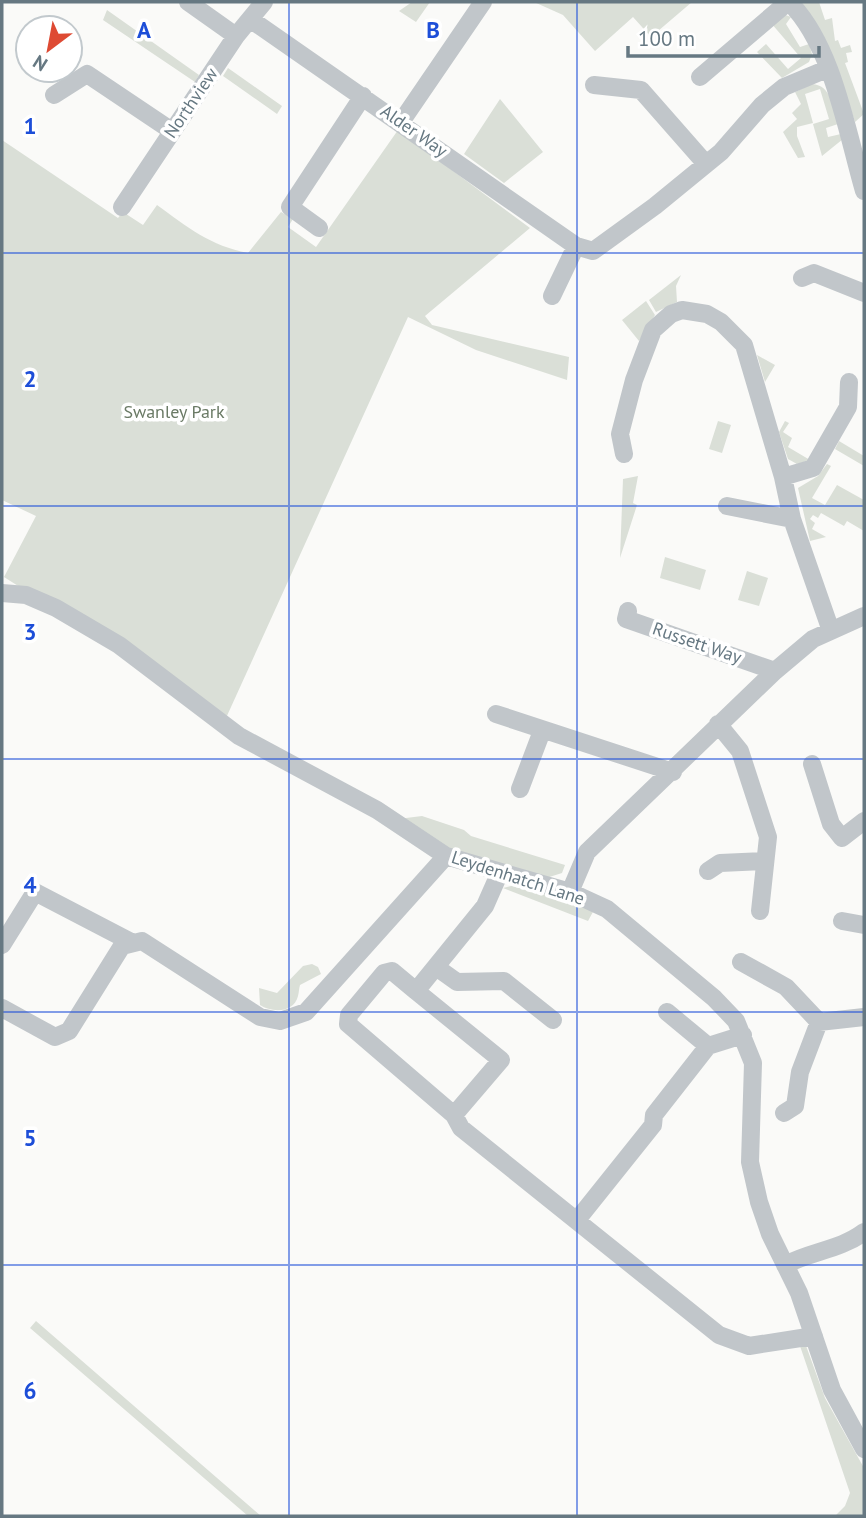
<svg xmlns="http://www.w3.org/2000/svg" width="866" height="1518" viewBox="0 0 866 1518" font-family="'PT Sans',sans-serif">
	<rect width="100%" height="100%" fill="#fafaf8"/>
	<!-- green -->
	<path fill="#dadfd7" d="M412,2H430L416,22L399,11Z
		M534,2H692L651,37L633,17L595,51L563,15Z
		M801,2H819L825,20L832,18L835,41L838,40L841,48L850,45L852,52L846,53L848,62L845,63L864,114L855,122C841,79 826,40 801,2Z
		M107,10L199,75L195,82L103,20Z
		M780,13L791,17L786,24L800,47L809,44L812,54L809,62L782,78L757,52L766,44L788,69L801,58L771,23Z
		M228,68L282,106L277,114L223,76Z
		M812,84C832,85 833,109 838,124L826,128L828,137L841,134L843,139L822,156L813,124L829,119L820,89L805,94L813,123L797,127V136L805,157L798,158L783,132L797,119L792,113L801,104L795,92Z
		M500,99L543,152L504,183L464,154Z
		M398,130L530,228L425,316L432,325L569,357L567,380L476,350L408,317L226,718L4,577L36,516L2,500V140L118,218L123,212L143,225L157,205C187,227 211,246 248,253L281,212L293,219L288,227L316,247Z
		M681,275L676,286L677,302L656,312L649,300Z
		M646,301L655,315L639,341L622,320Z
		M757,355L775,365L765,382Z
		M718,421L731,425L722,453L709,449Z
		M785,421L789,423L783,432L792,438L788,447L810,460L797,464L788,459L779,432Z
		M839,441L864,456V466L835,449Z
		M827,464L831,466L812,498L825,505L837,485L864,500V531L847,521L844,526L821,513L818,518L813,515L810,519L815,523L812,529L826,537L810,541L798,488L818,476Z
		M638,476L633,503L637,505L620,558L623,479Z
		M665,557L706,570L700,590L660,578Z
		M747,571L768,578L759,606L738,600Z
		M422,816L464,830L471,836L565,865L562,873L543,879L452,853L398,819Z
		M523,883L594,910L588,921L503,888Z
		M312,964L318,967L321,974L300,985C299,988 299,992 298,996C294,1013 272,1013 260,1005L259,988L277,993L303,966Z
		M36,1321L261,1516H248L30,1328Z
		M799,1343H805L825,1398L864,1468V1516H835L845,1506L850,1493Z"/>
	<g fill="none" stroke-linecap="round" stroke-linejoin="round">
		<!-- minor -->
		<path stroke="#c1c6ca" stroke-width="18" d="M188,2L236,36
			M789,2C833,45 847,133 864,191
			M250,19L576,246L593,251L655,206L721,152L762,105L784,87L827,69
			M700,77L788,2
			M594,85L641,90L706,164
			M54,95L87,74L172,131
			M401,122L483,2
			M122,207L236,36L264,2
			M319,228L290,207L363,96
			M802,278L814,273L864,293
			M552,296L576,246
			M624,454L620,434L634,380L653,330L671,314L682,310L707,314L721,322L744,345L783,477L792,519L831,631
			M783,477L813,468L848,407L849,382
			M727,506L792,519
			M2,593L26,595L56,608L119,645L239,736L377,810L446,856L570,892L607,909L714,998L736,1021L753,1063L750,1162L759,1202L770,1234L799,1293L832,1390L864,1449
			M628,611L626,619L775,671
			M496,714L673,772
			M718,724L740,751L768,837L760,911
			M812,764L831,824L842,838L864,821
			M520,789L542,731
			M708,871L720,863L765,861
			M500,872L485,906L416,991L392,971L384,973L349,1015L348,1024L454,1115L461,1128L719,1335L749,1346L814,1336
			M570,892L587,852L775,671L813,639L864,616
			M842,921L864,925
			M2,945L35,892L133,943
			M741,962L786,987L819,1022L864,1017
			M436,967L457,982L504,981L553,1020
			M416,991L501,1060L454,1115
			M2,1008L55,1037L69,1031L122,946L142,941L260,1017L280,1021L306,1012L446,856
			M667,1012L708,1046
			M784,1113L795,1106L800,1072L819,1022
			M577,1220L653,1125L654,1115L708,1046L743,1035
			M785,1265C811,1251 840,1250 864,1232"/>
	</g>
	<!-- grid -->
	<path fill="none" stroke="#1d4ed8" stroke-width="2" stroke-opacity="0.55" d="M289,2V1516M577,2V1516M2,253H864M2,506H864M2,759H864M2,1012H864M2,1265H864"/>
	<g text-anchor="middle" stroke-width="7" stroke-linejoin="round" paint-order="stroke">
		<!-- street labels -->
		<g font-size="18" fill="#667882" stroke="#fff">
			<text transform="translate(191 103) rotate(-56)" y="6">Northview</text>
			<text transform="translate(414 131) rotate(35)" y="6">Alder Way</text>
			<text transform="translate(697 643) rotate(19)" y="6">Russett Way</text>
			<text transform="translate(518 878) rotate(18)" y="6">Leydenhatch Lane</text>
		</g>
		<!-- park labels -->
		<g font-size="18" fill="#6a7a65" stroke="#fff">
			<text x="174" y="418">Swanley Park</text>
		</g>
	</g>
	<g font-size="23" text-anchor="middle" font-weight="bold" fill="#1d4ed8" stroke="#fff" stroke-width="7" stroke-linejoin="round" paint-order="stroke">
		<text x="144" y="38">A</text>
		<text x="433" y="38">B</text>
		<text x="30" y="134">1</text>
		<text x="30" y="387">2</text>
		<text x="30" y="640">3</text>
		<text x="30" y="893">4</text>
		<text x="30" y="1146">5</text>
		<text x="30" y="1399">6</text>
	</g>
	<!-- border -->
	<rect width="866" height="1518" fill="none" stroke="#667882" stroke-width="7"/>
	<!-- north arrow -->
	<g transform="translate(49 49) rotate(212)"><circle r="33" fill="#ffffff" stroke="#c2c9cd" stroke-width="2"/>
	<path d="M0-5L12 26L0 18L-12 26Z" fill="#de4a33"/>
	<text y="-10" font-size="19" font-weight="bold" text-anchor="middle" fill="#667882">N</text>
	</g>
	<!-- scale -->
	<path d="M628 46v10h191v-10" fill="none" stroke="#667882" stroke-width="3.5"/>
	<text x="638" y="46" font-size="21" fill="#667882" stroke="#ffffff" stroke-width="5" paint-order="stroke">100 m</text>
</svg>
